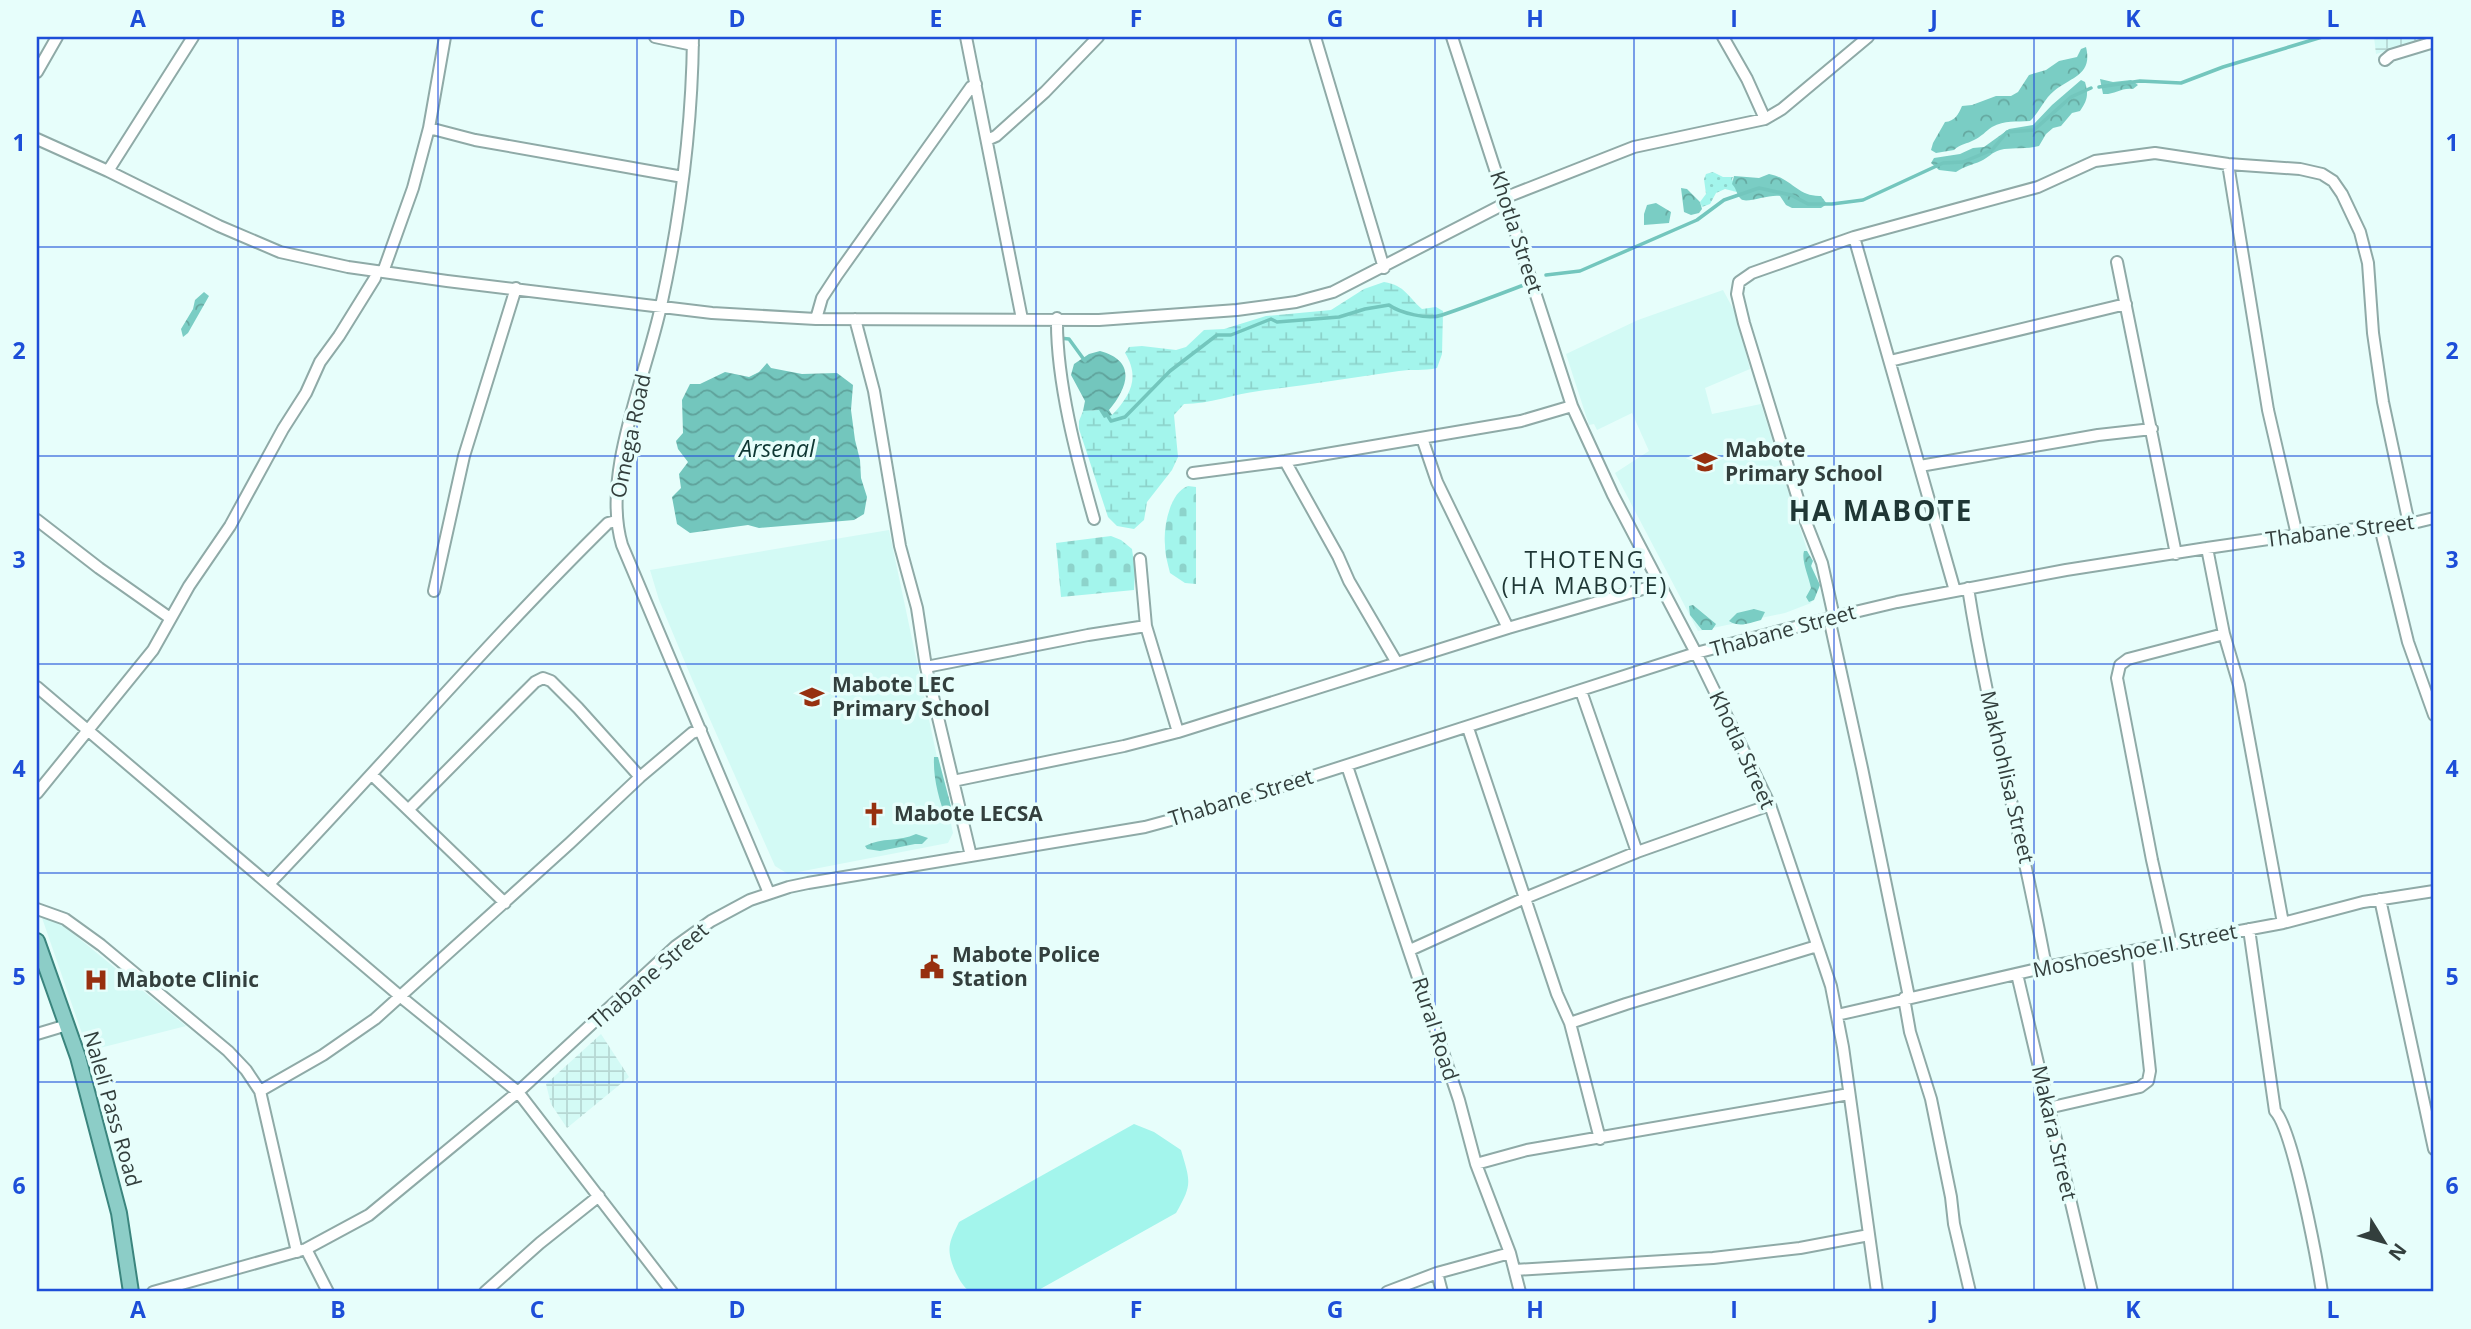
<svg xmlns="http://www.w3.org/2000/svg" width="2471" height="1329" viewBox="0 0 2471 1329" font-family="'Open Sans',sans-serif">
	<defs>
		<pattern id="industrial-grid" width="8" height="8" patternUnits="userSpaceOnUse" patternTransform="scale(1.75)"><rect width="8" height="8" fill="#d3faf5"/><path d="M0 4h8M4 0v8" fill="none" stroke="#b6d7d3"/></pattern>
		<pattern id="grass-dots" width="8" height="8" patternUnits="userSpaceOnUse" patternTransform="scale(1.75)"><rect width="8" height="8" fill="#a3f5ec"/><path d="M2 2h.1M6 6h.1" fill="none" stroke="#8dd3cb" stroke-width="1.8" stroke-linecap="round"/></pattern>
		<pattern id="forest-crowns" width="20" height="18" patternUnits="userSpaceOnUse" patternTransform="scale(1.75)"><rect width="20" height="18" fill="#7acdc4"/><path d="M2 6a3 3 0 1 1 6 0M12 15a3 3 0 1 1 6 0" fill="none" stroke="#65a8a0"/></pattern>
		<pattern id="wetland-marsh" width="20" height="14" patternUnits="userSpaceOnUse" patternTransform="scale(1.75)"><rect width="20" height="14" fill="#a3f5ec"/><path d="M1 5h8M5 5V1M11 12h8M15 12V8" fill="none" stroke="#8dd3cb"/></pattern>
		<pattern id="cemetery-stones" width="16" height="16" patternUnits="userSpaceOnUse" patternTransform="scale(1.75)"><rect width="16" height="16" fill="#a3f5ec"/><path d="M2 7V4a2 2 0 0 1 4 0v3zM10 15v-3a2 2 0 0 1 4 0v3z" fill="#8dd3cb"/></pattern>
		<pattern id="water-waves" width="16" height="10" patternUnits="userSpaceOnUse" patternTransform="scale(1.75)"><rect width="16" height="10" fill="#73c6bd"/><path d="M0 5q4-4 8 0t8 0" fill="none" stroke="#5fa29b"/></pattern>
	</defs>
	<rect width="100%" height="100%" fill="#e7fefb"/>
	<!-- built -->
	<path fill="#d3faf5" d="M1723,290L1736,314L1750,369L1705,388L1712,414L1761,404L1819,588L1811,603L1785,613L1698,631L1615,473L1649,451L1632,413L1597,430L1594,424L1589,425L1566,354L1638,320Z
		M889,530L953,833L948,843L788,874L775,866L692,679L659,600L650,570Z
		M41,915L59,922L186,1026L88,1051Z"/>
	<!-- industrial -->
	<path fill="url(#industrial-grid)" d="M2374,37H2434L2376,54Z
		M601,1034L629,1077L567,1128L551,1104L546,1084Z"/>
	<!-- grass -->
	<path fill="url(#grass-dots)" d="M1713,172L1723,177H1733L1732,179L1737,192L1725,189L1716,193L1710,204L1702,207L1700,202L1706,194L1704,179L1706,174Z"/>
	<!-- forest -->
	<path fill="url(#forest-crowns)" d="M2086,47C2093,75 2071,77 2054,91C2044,99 2039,113 2030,121C2016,122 2005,120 1992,127C1986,131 1981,137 1974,140C1967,144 1960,144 1954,150L1936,153L1931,150L1933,143L1945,122C1955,121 1958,115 1962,106L1972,105L1996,96H2011L2018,92L2029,75L2046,70L2059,61L2077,57L2081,49Z
		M2100,79L2113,82L2131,80L2138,85L2133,89C2122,87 2114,95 2103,94Z
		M2081,80L2085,82C2089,95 2087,101 2080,111L2072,113L2061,126L2053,128L2046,134L2039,146C2024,150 2013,147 2000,150C1992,152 1988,158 1981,161C1972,165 1965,166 1956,172L1939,170L1931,163L1934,158L1960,154L1973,148L1984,147L2009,129L2033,125L2052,105Z
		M1769,174C1792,178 1797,197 1821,196L1827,204L1821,208H1792L1786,205L1780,196C1769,194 1746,204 1741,199C1736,194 1737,189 1732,184L1734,176L1759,178Z
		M1681,188L1687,189L1700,202L1702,209L1699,213L1691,215L1684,212Z
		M1656,203L1671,212L1669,223L1644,225V214L1647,205Z
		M204,292L209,296L188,333L183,337L181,329L193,309L195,300Z
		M1804,551H1807L1813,561L1811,566L1820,585L1814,600L1809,602L1806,597L1811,588C1809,577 1801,560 1804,551Z
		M1693,605L1716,624L1712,630H1702L1690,615L1689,606Z
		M1754,609L1765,612L1761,620C1749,623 1740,628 1729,621L1737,613Z
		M934,757H938L953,814L950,819L946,818C939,800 933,778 934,757Z
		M916,834L928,838L922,844H915L880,851L867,849L865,846C882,837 899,842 916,834Z"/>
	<!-- wetland -->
	<path fill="url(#wetland-marsh)" d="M1384,282C1406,286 1407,296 1422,309L1436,307L1443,311L1442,354L1437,368C1424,371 1412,369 1399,371C1352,378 1306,385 1259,391C1234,394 1209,404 1184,404L1174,415L1178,457L1172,470L1147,502L1144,520L1134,529L1117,526L1108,517L1079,429V421L1083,411L1099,410L1112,415C1131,395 1140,377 1125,353L1129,347L1142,346L1176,350L1186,347L1204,330L1224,329L1266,316L1331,310L1364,289Z"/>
	<!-- cemetery -->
	<path fill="url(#cemetery-stones)" d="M1188,486L1196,487V584L1185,583L1170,573C1168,564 1165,555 1165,545C1163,527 1170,492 1188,486Z
		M1111,536L1121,540L1132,549L1135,571L1134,590L1061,597L1056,543Z"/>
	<!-- park -->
	<path fill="#a3f5ec" d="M1134,1124L1154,1132L1181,1150C1190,1181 1193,1184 1176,1213L1035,1292H970C963,1286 960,1281 956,1273C946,1250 948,1244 959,1222Z"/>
	<!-- water -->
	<path fill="url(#water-waves)" d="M1100,351C1137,361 1128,387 1109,410L1112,415L1104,418L1099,410L1083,411L1085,401L1071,375L1074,364L1089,354Z
		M767,363L771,368L802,374L837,373L853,385L851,410L855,440L860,460L861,478L867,497L864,514L854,520L759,528L748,525L690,533L677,524L672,497L681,488L679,474L688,462L678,449L676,441L683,433L682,400L690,384H700L725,372L749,377L759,372Z"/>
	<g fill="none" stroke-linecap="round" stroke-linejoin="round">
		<!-- stream -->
		<path stroke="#73c6bd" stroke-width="3.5" d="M2099,87L2140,81L2181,83L2223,67L2322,37
			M1546,275L1580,271L1697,220L1724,200L1759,188L1791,195L1808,204H1832L1863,200L1943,163L1963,162L1992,150L2007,132L2034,130L2071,97L2091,88
			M1059,338L1069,339L1085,361
			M1106,413L1111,421L1125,417L1170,371L1217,335H1231L1271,319L1277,322L1339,317L1365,309L1389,305C1400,313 1428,320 1442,315C1469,306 1497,295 1524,285"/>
		<!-- minor casing -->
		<g stroke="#8faaa7" stroke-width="14">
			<path id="minor" d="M655,37L693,45
				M693,37C692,126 680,219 661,306C646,377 601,474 622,545L769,893
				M966,37L1022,319
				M1315,37L1384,268
				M1452,37L1572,406L1613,495L1696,653L1770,805L1831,986L1843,1047L1877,1292
				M1723,37L1747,79L1765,119
				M2385,60L2391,55L2434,42
				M37,72L57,37
				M429,128L475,140L683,177
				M37,139L108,171L219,226L280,252L348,267L447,281L712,313L816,319L1099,320L1237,310L1296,302L1333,292L1506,203
				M987,140L996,136L1045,92L1098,37
				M2228,164L2268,410L2297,535
				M108,171L193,37
				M1504,198L1634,147L1765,119L1782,109L1868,37
				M1854,237L1955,591
				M2117,262L2176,554
				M383,272L413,188L429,128L445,37
				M1057,318C1056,381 1077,459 1094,519
				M816,319L822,298L837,275L971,87L976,84
				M855,319L874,391L900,546L917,608L926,667L971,856
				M1890,361L2126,304
				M1422,438L1437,482L1508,628
				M1285,461L1338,556L1349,581L1397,663
				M1920,466L2098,435L2152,429
				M1193,473L1285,461L1521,421L1572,406
				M37,520L99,568L170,618
				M2380,527L2408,642L2434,715
				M2207,548L2224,634L2239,685L2283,923
				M1140,559L1146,626L1178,732
				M1968,588C1988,715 2023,840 2046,967
				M434,591L464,456L516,288
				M1834,617L1822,563L1802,512L1744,323L1737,294L1739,282L1752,273L1854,237L2038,187L2095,161L2155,153L2228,164L2300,169L2322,174L2333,181L2342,194L2360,232L2368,263L2373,333L2383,402L2409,524
				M1829,618L1862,768L1909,997
				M926,667L1088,635L1146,626
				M37,687L401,997L518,1092L672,1292
				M1581,691L1637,852
				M1468,728L1557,994L1570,1023L1600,1139
				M1347,766L1459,1100L1476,1164L1510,1253L1520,1292
				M372,775L505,903
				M953,781L1124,746L1178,732L1508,628L1660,584
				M37,793L153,650L189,586L230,526L283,429L306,393L320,362L339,336L375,278L377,271
				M409,809L517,700L535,682L543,678L551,681L578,708L640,777
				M269,884C383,765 490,639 608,523L616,521
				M2380,899L2434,1149
				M37,909L65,919L101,945L228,1051L246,1070L260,1091L297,1252
				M2249,929L2275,1111C2293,1130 2317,1260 2322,1292
				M2171,944L2152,860L2117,678L2120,665L2128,659L2224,634
				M1410,950L1525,898L1637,852L1770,805
				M2017,974L2092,1292
				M1904,998L1910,1032L1931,1099L1951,1197L1954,1224L1970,1292
				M1837,1015L2046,967L2283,923L2363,902L2434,891
				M1570,1023L1626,1004L1817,946
				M37,1034L67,1025
				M260,1091L323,1055L375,1019L570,843L640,777L692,733L701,730
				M2048,1108L2140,1087L2148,1081L2150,1071L2137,950
				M1476,1164L1527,1150L1849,1094
				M306,1249L328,1292
				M1515,1270L1713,1258L1800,1248L1869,1235
				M1437,1273L1442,1292
				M153,1292L306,1249L369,1215L518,1092L676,946L711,921L750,900L789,887L808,883L1145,827L1204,811L1696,653L1834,617L1897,602L2066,570L2207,548L2297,535L2409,524L2434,518
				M485,1292L540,1243L599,1196
				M1387,1292L1437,1273L1510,1253"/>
		</g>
		<!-- major casing -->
		<g stroke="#3b857e" stroke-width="18">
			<path id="major" d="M37,941L78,1057L119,1213L131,1292"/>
		</g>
		<!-- minor -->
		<use href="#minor" stroke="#fff" stroke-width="10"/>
		<!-- major -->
		<use href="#major" stroke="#8ccdc7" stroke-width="14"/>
	</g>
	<!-- grid -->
	<path fill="none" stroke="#1d4ed8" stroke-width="2" stroke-opacity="0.55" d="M238,37V1292M438,37V1292M637,37V1292M836,37V1292M1036,37V1292M1236,37V1292M1435,37V1292M1634,37V1292M1834,37V1292M2034,37V1292M2233,37V1292M37,247H2434M37,456H2434M37,664H2434M37,873H2434M37,1082H2434"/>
	<!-- icons -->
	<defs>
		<g id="school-bare" transform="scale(1.89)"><path d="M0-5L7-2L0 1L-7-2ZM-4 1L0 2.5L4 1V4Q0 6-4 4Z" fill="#97300f" stroke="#e7fefb" stroke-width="2.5" paint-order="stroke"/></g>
		<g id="church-bare" transform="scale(1.89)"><path d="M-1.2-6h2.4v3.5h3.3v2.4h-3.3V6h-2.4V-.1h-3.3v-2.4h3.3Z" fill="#97300f" stroke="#e7fefb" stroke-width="2.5" paint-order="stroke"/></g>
		<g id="civic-bare" transform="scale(1.89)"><path d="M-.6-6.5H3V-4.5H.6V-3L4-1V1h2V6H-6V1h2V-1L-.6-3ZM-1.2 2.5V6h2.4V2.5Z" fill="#97300f" stroke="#e7fefb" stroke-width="2.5" paint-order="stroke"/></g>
		<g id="hospital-bare" transform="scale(1.89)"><path d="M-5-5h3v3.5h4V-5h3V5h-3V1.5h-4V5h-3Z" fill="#97300f" stroke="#e7fefb" stroke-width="2.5" paint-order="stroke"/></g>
	</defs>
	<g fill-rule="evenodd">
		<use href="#school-bare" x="1705" y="462"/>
		<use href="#school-bare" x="812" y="697"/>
		<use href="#church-bare" x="874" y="814"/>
		<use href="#civic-bare" x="932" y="967"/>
		<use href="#hospital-bare" x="96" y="980"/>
	</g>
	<g text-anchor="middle" stroke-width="7" stroke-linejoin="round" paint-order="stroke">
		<!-- street labels -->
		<g font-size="21" fill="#333f3d" stroke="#e7fefb">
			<text transform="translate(1516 232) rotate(72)" y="7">Khotla Street</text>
			<text transform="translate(631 436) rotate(-78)" y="7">Omega Road</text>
			<text transform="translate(2340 531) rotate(-7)" y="7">Thabane Street</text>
			<text transform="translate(1783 631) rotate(-15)" y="7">Thabane Street</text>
			<text transform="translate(1742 750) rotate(65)" y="7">Khotla Street</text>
			<text transform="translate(2007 777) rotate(77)" y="7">Makhohlisa Street</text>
			<text transform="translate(1241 798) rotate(-17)" y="7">Thabane Street</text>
			<text transform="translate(2135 951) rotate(-11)" y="7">Moshoeshoe II Street</text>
			<text transform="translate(649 976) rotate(-41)" y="7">Thabane Street</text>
			<text transform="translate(1435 1029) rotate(72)" y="7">Rural Road</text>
			<text transform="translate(112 1109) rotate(74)" y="7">Naleli Pass Road</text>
			<text transform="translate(2054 1133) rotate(77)" y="7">Makara Street</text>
		</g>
		<!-- poi labels -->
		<g font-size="21" font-weight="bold" fill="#333f3d" stroke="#e7fefb" text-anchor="start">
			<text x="1725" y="457">Mabote<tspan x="1725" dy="24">Primary School</tspan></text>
			<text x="832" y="692">Mabote LEC<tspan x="832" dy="24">Primary School</tspan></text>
			<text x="894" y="821">Mabote LECSA</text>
			<text x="952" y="962">Mabote Police<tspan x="952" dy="24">Station</tspan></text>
			<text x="116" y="987">Mabote Clinic</text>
		</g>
		<!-- water labels -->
		<g font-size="23" font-style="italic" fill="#0e3733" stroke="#e7fefb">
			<text x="777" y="457">Arsenal</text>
		</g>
		<!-- neighbourhood labels -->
		<g font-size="23" letter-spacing="2" fill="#1f3735" stroke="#e7fefb">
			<text x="1585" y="568">THOTENG<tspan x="1585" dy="26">(HA MABOTE)</tspan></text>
		</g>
		<!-- district labels -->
		<g font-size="28" font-weight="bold" letter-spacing="2" fill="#1f3735" stroke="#e7fefb">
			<text x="1881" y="521">HA MABOTE</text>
		</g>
	</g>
	<!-- border -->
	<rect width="2471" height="1329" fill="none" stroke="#e7fefb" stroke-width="77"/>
	<!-- north arrow -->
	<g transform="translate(2384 1242) rotate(127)" stroke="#e7fefb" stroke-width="5" paint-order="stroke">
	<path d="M0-5L12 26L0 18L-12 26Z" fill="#333f3d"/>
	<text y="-10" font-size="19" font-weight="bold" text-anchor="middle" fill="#333f3d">N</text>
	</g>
	<rect x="38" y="38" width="2394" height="1252" fill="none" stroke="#1d4ed8" stroke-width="2.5"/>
	<g font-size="23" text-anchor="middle" font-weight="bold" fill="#1d4ed8">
		<text x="138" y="27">A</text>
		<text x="338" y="27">B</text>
		<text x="537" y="27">C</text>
		<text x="737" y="27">D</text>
		<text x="936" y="27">E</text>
		<text x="1136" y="27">F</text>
		<text x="1335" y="27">G</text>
		<text x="1535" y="27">H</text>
		<text x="1734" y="27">I</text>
		<text x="1934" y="27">J</text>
		<text x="2133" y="27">K</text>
		<text x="2333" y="27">L</text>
		<text x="19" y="151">1</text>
		<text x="2452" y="151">1</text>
		<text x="19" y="359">2</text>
		<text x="2452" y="359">2</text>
		<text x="19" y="568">3</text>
		<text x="2452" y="568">3</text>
		<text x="19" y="777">4</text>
		<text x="2452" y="777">4</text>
		<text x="19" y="985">5</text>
		<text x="2452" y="985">5</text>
		<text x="19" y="1194">6</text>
		<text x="2452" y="1194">6</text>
		<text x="138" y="1318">A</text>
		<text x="338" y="1318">B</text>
		<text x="537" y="1318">C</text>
		<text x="737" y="1318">D</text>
		<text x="936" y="1318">E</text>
		<text x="1136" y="1318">F</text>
		<text x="1335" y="1318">G</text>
		<text x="1535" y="1318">H</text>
		<text x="1734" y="1318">I</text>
		<text x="1934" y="1318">J</text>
		<text x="2133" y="1318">K</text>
		<text x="2333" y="1318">L</text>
	</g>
</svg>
